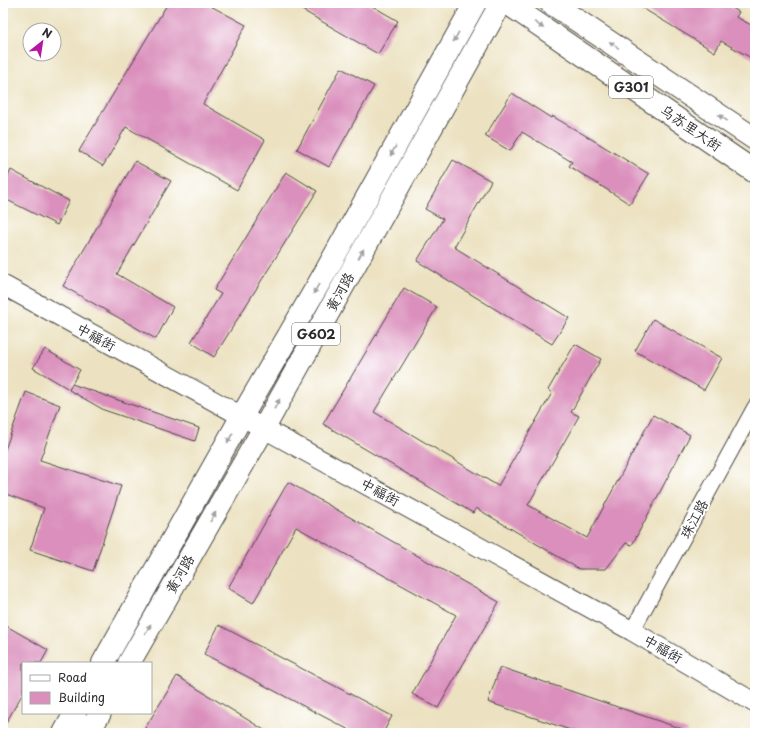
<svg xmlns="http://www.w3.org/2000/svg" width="758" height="736" viewBox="0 0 758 736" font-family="'Playpen Sans','LXGW WenKai TC',sans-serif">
	<rect width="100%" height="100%" fill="#fff"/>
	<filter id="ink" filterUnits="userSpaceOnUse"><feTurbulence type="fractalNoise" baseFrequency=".025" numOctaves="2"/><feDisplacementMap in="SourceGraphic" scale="8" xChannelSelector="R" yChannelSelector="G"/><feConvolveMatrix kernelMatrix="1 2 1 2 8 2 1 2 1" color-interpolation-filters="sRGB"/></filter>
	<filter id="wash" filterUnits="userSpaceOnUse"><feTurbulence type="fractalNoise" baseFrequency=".012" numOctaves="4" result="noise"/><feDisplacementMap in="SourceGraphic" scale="16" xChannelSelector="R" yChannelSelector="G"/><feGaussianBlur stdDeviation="0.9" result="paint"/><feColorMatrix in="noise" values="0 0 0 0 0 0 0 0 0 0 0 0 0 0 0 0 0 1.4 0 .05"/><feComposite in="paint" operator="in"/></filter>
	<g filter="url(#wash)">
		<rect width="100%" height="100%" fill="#ece2c1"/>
		<g id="blocks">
			<!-- building -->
			<path fill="#da8fbc" d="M168,3H205L246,25L203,104L265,140L237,190L126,127L103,166L79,151Z
				M290,3H367L398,21L378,54Z
				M634,3H724L739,12L736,17L755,27V60L721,41L715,52Z
				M341,68L374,86L329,167L297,149Z
				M512,93L551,118L552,116L588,137L649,174L630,204L569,166L572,162L522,132L510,151L485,136Z
				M453,160L491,181L454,247L569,318L552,344L417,261L443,219L425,209Z
				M135,161L171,181L117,274L173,307L156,339L63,286Z
				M11,170L69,201L57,225L3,198V186Z
				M286,172L317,191L214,357L191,342L221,294L214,290Z
				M404,288L437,307L374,412L498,486L552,393L548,390L575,344L601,359L571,412L579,416L528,505L587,538L653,415L690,435L632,545L626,543L606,569H579L476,508L473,513L323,424Z
				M653,319L722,358L704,390L635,351Z
				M45,349L80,370L69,389L33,368Z
				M72,384L199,428L195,441L104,410L69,390Z
				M26,392L60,405L40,460L121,486L93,571L30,550L44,508L3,493V455Z
				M288,482L499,602L438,708L412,694L456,615L296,527L253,603L228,588Z
				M3,624L48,650L41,663H23V693L3,728Z
				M219,625L392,716L383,733H355L204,654Z
				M500,667L688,731L687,733H579L488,702Z
				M177,676L269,733H142Z"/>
		</g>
	</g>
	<g filter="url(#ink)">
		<use href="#blocks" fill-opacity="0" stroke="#484642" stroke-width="1"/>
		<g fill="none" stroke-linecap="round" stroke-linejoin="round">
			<!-- minor casing -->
			<g stroke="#484642" stroke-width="17">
				<path id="minor" d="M632,631L755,407"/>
			</g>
			<!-- tertiary casing -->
			<g stroke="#484642" stroke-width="21">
				<path id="tertiary" d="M3,285L632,631L755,703"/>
			</g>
			<!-- trunk casing -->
			<g stroke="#484642" stroke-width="24">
				<path id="trunk" d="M507,3L755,172
					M551,3L755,139
					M103,663L242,416L326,271L475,3
					M129,663L264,428L501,3
					M64,733L75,713
					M88,733L100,713"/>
			</g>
			<!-- minor -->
			<use href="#minor" stroke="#fff" stroke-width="15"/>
			<!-- tertiary -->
			<use href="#tertiary" stroke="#fff" stroke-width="19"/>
			<!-- trunk -->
			<use href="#trunk" stroke="#fff" stroke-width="22"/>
		</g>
		<!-- one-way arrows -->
		<defs><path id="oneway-solid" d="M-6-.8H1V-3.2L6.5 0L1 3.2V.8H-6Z"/></defs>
		<g fill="#a0a0a0">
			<use href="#oneway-solid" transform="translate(539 25) rotate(34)"/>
			<use href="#oneway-solid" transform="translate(456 37) rotate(119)"/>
			<use href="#oneway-solid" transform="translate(614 45) rotate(-146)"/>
			<use href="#oneway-solid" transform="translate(723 118) rotate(-146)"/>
			<use href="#oneway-solid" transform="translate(393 151) rotate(119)"/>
			<use href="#oneway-solid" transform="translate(361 254) rotate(-61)"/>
			<use href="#oneway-solid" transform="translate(316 289) rotate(120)"/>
			<use href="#oneway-solid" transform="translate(277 404) rotate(-61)"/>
			<use href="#oneway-solid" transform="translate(230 438) rotate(119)"/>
			<use href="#oneway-solid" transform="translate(213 517) rotate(-60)"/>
			<use href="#oneway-solid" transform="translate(148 629) rotate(-60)"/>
		</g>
	</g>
	<g text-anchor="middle" stroke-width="4" stroke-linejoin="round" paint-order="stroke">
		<!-- shield labels -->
		<g fill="#fff" stroke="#6b6b6b" stroke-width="1">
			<rect x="609" y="76" width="44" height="22" rx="3"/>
			<rect x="292" y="323" width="48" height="22" rx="3"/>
		</g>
		<g font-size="13" font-weight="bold" fill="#2b2b2b">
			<text x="631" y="92">G301</text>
			<text x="316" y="339">G602</text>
		</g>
		<!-- street labels -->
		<g font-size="14" fill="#2b2b2b" stroke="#fff">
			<text transform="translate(691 128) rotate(34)" y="5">乌苏里大街</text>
			<text transform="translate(340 292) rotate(-61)" y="5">黄河路</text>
			<text transform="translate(96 337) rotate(29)" y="5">中福街</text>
			<text transform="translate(380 492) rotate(29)" y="5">中福街</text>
			<text transform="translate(694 519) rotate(-61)" y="5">珠江路</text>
			<text transform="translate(180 574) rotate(-60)" y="5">黄河路</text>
			<text transform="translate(663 649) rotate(30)" y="5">中福街</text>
		</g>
	</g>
	<!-- margin -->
	<rect width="758" height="736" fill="none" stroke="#fff" stroke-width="16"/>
	<!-- legend -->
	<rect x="22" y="662" width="130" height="52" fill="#ffffff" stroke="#aaaaaa"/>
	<rect x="30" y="675" width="20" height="6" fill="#ffffff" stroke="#aaaaaa"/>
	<text x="58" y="682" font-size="12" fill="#2b2b2b">Road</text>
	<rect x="30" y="692" width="20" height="12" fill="#da8fbc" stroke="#aaaaaa"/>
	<text x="58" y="702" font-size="12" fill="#2b2b2b">Building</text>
	<!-- north arrow -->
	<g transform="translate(42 42) rotate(30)"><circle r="19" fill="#ffffff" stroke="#aaaaaa"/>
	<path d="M0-3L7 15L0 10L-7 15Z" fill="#b5179e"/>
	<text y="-6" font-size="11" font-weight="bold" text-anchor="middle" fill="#2b2b2b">N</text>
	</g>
</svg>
